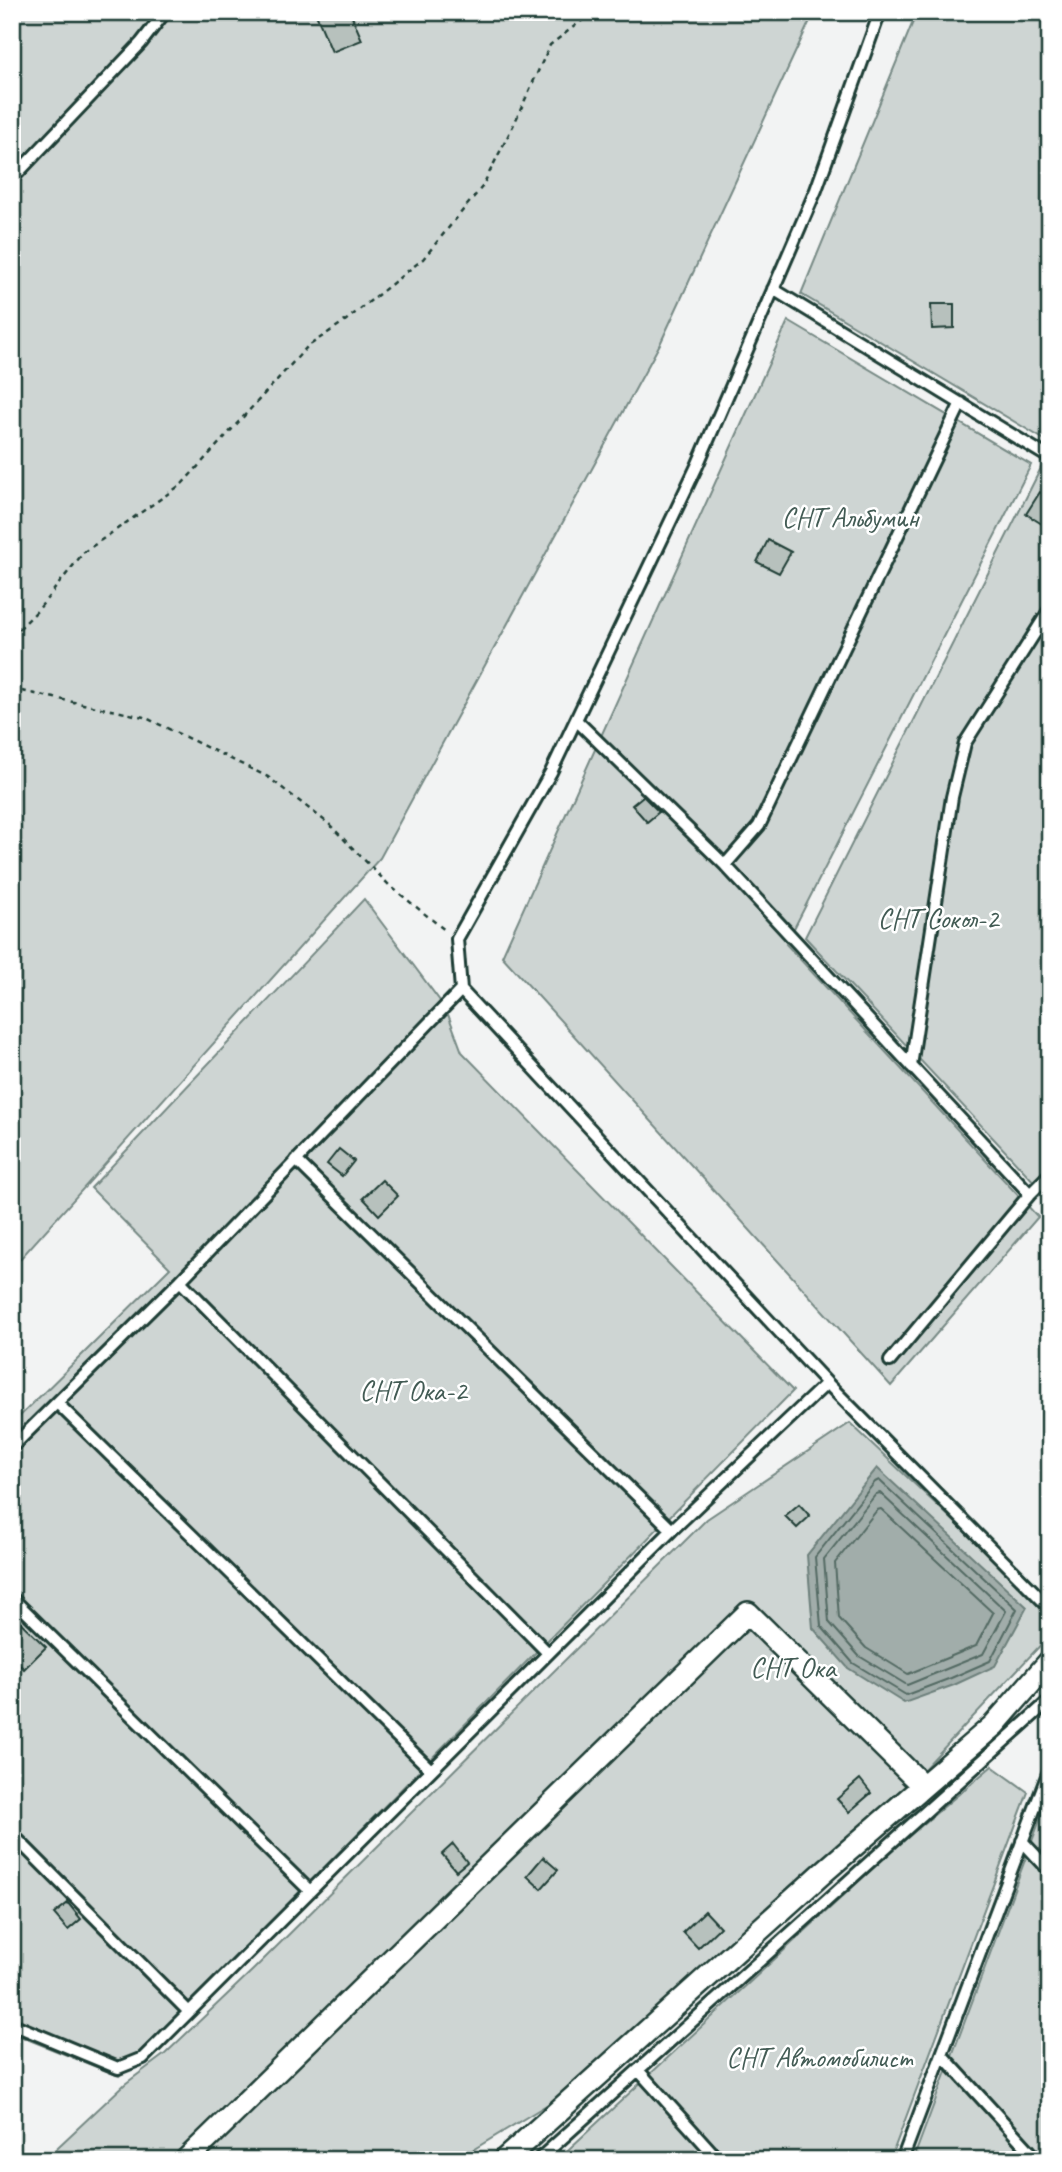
<svg xmlns="http://www.w3.org/2000/svg" width="1062" height="2172" viewBox="0 0 1062 2172" font-family="Caveat,sans-serif">
	<rect width="100%" height="100%" fill="#f2f3f3"/>
	<filter id="ink" filterUnits="userSpaceOnUse"><feTurbulence type="fractalNoise" baseFrequency=".0143" numOctaves="2"/><feDisplacementMap in="SourceGraphic" scale="14" xChannelSelector="R" yChannelSelector="G"/><feConvolveMatrix kernelMatrix="1 2 1 2 8 2 1 2 1" color-interpolation-filters="sRGB"/></filter>
	<g filter="url(#ink)">
		<!-- green -->
		<path fill="#ced5d3" stroke="#768984" stroke-width="2" d="M12,12H814L661,342L380,858L12,1268Z
			M917,12L1050,13V443L801,294Z
			M788,321L1031,465L786,944L1038,1217L891,1386L502,956Z
			M1050,450V1199L805,937Z
			M364,899L446,1009L462,1052L793,1391L119,2076L12,2033V1424L170,1268L91,1188Z
			M850,1423L1050,1612V1635L908,1786L553,2101L471,2151L463,2160H44L125,2084L165,2054L254,1969L707,1519Z
			M992,1766L1028,1792L890,2160H557L895,1848Z
			M1050,1793V2160H913Z"/>
		<!-- water -->
		<path fill="#a1adaa" stroke="#6d807b" stroke-width="2" d="M877,1468L1027,1607L995,1666L954,1685L904,1703L848,1668L813,1628L807,1555Z"/>
		<g fill="none" stroke-linecap="round" stroke-linejoin="round">
			<!-- shore -->
			<path stroke="#536a63" stroke-width="2" d="M879,1480L1017,1609L990,1661L951,1678L906,1695L853,1663L821,1626L815,1557L875,1482Z
				M880,1493L1006,1611L983,1654L907,1685L859,1656L829,1622L824,1559L876,1494Z
				M881,1509L993,1613L976,1646L908,1674L866,1648L839,1618L835,1563L877,1510Z"/>
		</g>
		<!-- building -->
		<path fill="#b7c1bd" stroke="#1f3d34" stroke-width="2" d="M315,12H350L362,40L332,52Z
			M931,304H954V328L932,329Z
			M1040,492L1050,498V529L1026,514Z
			M768,540L791,552L779,573L757,562Z
			M643,796L659,812L647,822L632,805Z
			M339,1149L354,1161L342,1176L327,1164Z
			M382,1180L398,1196L379,1215L363,1198Z
			M799,1504L810,1516L797,1528L785,1516Z
			M12,1614L46,1647L24,1669L12,1657Z
			M860,1779L871,1793L849,1812L837,1799Z
			M453,1844L467,1862L456,1871L442,1854Z
			M543,1857L558,1870L541,1889L527,1876Z
			M68,1903L81,1919L68,1930L54,1914Z
			M705,1911L720,1927L698,1948L683,1932Z"/>
		<g fill="none" stroke-linecap="round" stroke-linejoin="round">
			<!-- service casing -->
			<g stroke="#1f3d34" stroke-width="16">
				<path id="service" d="M880,12L816,190L697,466L551,772L457,939L461,990L827,1383L1050,1608
					M12,179L141,43L165,12
					M773,289L1050,458
					M576,720L725,865L1030,1194
					M725,865L759,826L961,403
					M911,1066L952,797L965,743L1050,609
					M296,1160L672,1530
					M180,1281L548,1653
					M890,1361L1030,1194L1050,1174
					M57,1403L431,1770
					M12,1447L180,1281L461,990
					M12,1598L310,1891
					M12,1834L189,2012
					M1022,1841L1050,1871
					M12,2024L118,2068L143,2058L672,1530L827,1383
					M942,2055L1038,2160
					M638,2070L719,2160
					M538,2160L1050,1700
					M902,2160L1050,1768"/>
			</g>
			<!-- minor casing -->
			<g stroke="#1f3d34" stroke-width="26">
				<path id="minor" d="M186,2160L748,1613L923,1786
					M504,2160L826,1870L994,1725L1050,1661"/>
			</g>
			<!-- path -->
			<path stroke="#1f3d34" stroke-width="2.5" stroke-dasharray="5 5" stroke-linecap="butt" d="M12,636L38,610L84,552L182,484L307,347L345,321L423,259L482,187L514,124L550,45L593,12
				M12,689L144,717L268,777L329,824L389,885L446,931"/>
			<!-- service -->
			<use href="#service" stroke="#fff" stroke-width="10"/>
			<!-- minor -->
			<use href="#minor" stroke="#fff" stroke-width="21"/>
		</g>
	</g>
	<g text-anchor="middle" stroke-width="5" stroke-linejoin="round" paint-order="stroke">
		<!-- park labels -->
		<g font-size="28" fill="#425b54" stroke="#fff">
			<text x="850" y="527">СНТ Альбумин</text>
			<text x="938" y="928">СНТ Сокол-2</text>
			<text x="413" y="1400">СНТ Ока-2</text>
			<text x="793" y="1677">СНТ Ока</text>
			<text x="819" y="2067">СНТ Автомобилист</text>
		</g>
	</g>
	<!-- margin -->
	<rect width="1062" height="2172" fill="none" stroke="#fff" stroke-width="42"/>
	<rect x="21" y="21" width="1020" height="2130" fill="none" stroke="#1f3d34" stroke-width="2.5" filter="url(#ink)"/>
</svg>
